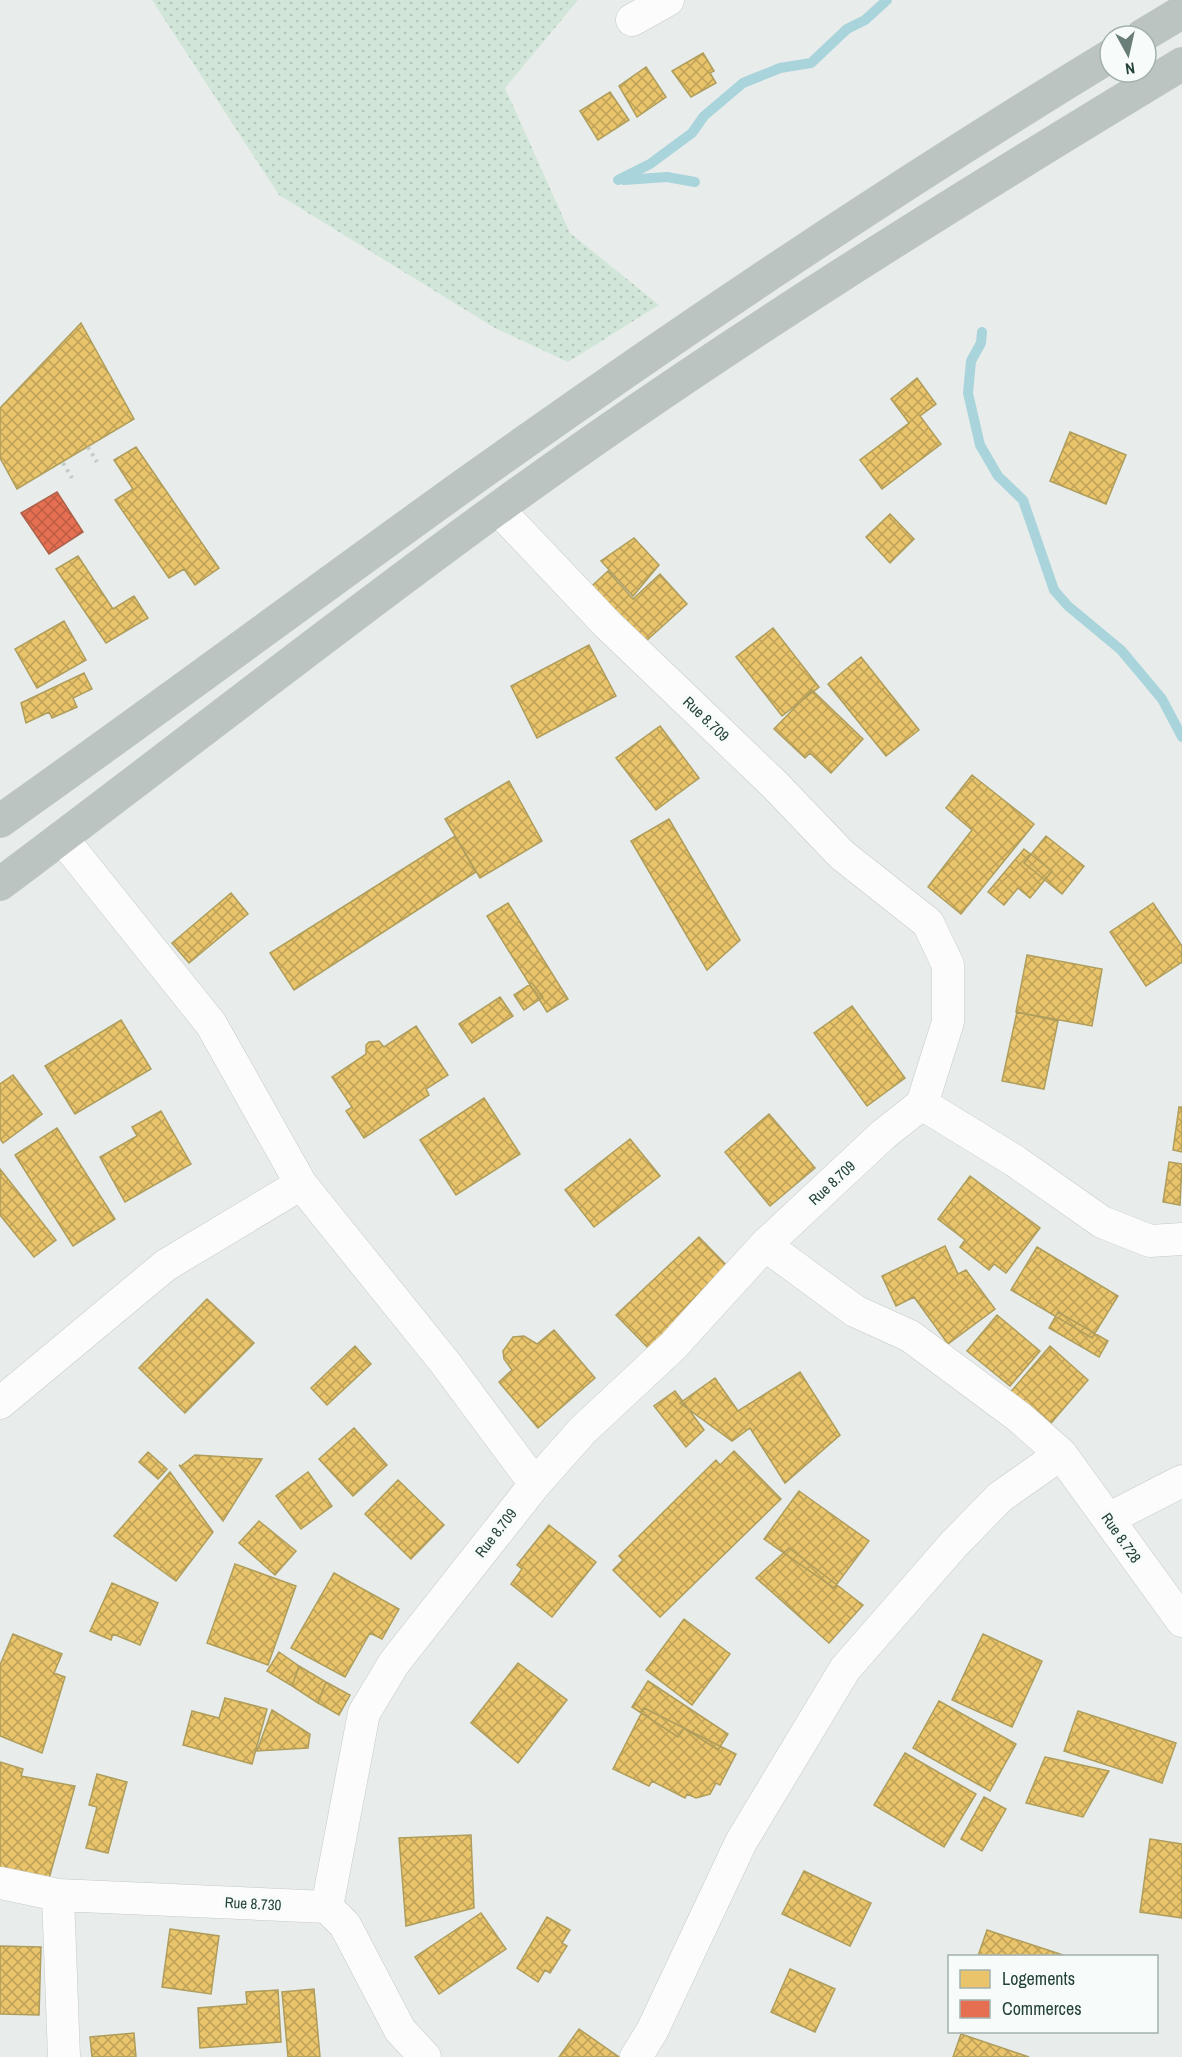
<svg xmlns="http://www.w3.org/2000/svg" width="1182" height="2057" viewBox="0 0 1182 2057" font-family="'Archivo Narrow',sans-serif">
	<defs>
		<pattern id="grass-dots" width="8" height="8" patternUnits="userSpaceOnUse" patternTransform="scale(1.5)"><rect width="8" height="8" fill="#d1e6d8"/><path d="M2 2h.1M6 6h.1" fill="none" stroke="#b3c6ba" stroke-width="1.8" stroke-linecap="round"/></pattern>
		<pattern id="homes-cross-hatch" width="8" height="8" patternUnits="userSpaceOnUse" patternTransform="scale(1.5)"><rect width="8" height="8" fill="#e9c46a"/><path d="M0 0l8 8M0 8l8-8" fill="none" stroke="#bda158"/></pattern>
		<pattern id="shops-cross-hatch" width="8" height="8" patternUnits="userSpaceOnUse" patternTransform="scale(1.5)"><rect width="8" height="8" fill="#e76f51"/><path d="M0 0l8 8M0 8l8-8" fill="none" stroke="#bb5d44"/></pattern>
	</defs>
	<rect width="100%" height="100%" fill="#e8edeb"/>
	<!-- grass -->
	<path fill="url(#grass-dots)" d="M152,0H578L505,88L570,233L659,305L568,362L495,328L279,195Z"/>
	<!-- homes -->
	<path fill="url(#homes-cross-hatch)" stroke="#ae9d5c" stroke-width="1.5" d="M703,53L714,71L710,73L716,83L691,97L672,71Z
		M646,67L666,97L637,117L619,86Z
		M610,92L629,120L598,140L580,111Z
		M81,323L134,419L17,489L0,458V408Z
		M917,378L936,404L920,416L941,444L882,489L860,460L909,423L891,399Z
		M1070,432L1126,455L1106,504L1050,481Z
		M136,447L219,568L195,585L184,569L169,578L115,500L133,489L114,460Z
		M890,514L914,539L890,563L866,537Z
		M634,538L659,565L633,596L601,561Z
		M78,556L113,609L134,596L148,618L106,643L56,569Z
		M608,571L633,599L660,574L687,604L635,651L582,595Z
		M64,621L86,660L37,688L15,649Z
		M773,628L819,687L782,716L736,657Z
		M589,645L616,696L537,738L511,686Z
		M861,657L919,730L886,756L828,684Z
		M84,673L92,689L73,698L77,707L52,718L49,712L26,723L21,703Z
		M812,690L863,739L831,773L810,753L805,758L774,729Z
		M660,726L699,778L656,810L616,758Z
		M972,775L1034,824L961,914L928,887L972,830L946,808Z
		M509,781L542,841L480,878L445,819Z
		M669,819L740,940L707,970L631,841Z
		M455,836L476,872L294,990L270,953Z
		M1046,836L1084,866L1062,894L1024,863Z
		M1024,849L1052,871L1030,898L1018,888L1004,905L988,892Z
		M231,893L248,914L189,963L172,943Z
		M508,903L568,999L547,1012L487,916Z
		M1153,903L1182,946V962L1146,986L1110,932Z
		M1027,955L1102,969L1092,1026L1016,1012Z
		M532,983L543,997L524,1010L514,995Z
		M500,997L513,1016L472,1043L459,1024Z
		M852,1006L905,1078L867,1106L814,1033Z
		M1017,1012L1058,1021L1044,1089L1002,1081Z
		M121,1020L151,1069L75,1114L45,1066Z
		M416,1026L448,1075L426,1089L429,1095L364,1138L346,1111L352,1107L332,1077L366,1054V1045L369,1042L379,1041L384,1047Z
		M13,1075L42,1114L3,1143L0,1139V1084Z
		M484,1098L520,1154L456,1195L420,1140Z
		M1179,1107H1182V1152L1173,1150Z
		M161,1111L191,1164L125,1202L100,1157L137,1136L132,1127Z
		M769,1114L815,1168L770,1206L725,1152Z
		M57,1128L115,1219L73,1246L15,1155Z
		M630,1139L660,1176L594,1227L565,1190Z
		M1169,1162L1182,1164L1180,1205L1163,1202Z
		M0,1169L56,1240L34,1257L0,1215Z
		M970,1176L1040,1228L1006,1273L994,1264L989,1270L960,1247L965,1240L938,1219Z
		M699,1237L733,1272L650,1350L616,1315Z
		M945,1246L958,1274L966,1270L995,1309L948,1344L914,1297L896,1306L882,1276Z
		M1037,1247L1118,1296L1092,1338L1011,1290Z
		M207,1299L254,1343L185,1413L139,1368Z
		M1058,1312L1108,1341L1099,1357L1049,1328Z
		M997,1315L1040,1351L1010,1386L967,1351Z
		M554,1330L595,1378L538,1428L499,1382L512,1370L504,1359L503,1351L513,1337L524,1336L537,1344Z
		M355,1346L371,1364L327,1405L311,1388Z
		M1050,1346L1088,1380L1046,1429L1008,1395Z
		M800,1372L840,1435L785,1483L750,1428L732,1441L680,1403L715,1378L738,1411Z
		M675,1391L704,1430L686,1447L654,1406Z
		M354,1428L387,1465L353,1496L319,1459Z
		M734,1451L781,1499L660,1617L613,1570L623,1560L619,1556L716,1460L720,1465Z
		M148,1452L167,1469L158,1479L139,1462Z
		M195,1455L262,1459L223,1521L179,1465L181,1466Z
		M170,1472L213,1532L176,1581L114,1536Z
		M308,1472L332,1506L301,1529L276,1496Z
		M398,1480L444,1525L411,1559L365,1514Z
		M799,1491L869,1541L834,1588L764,1539Z
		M259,1521L296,1551L275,1575L239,1543Z
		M549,1525L596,1562L552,1617L511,1584L522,1569L517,1565Z
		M789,1548L863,1605L829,1643L756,1578Z
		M235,1564L296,1586L268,1665L207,1643Z
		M334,1573L399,1609L382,1639L370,1633L345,1677L291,1648Z
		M112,1583L158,1603L140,1645L113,1634L111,1640L90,1631Z
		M684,1619L730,1654L692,1705L646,1670Z
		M13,1634L62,1654L54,1673L65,1677L42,1753L0,1736V1665Z
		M983,1634L1042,1661L1012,1727L952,1700Z
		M279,1652L299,1666L292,1686L267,1671Z
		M518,1663L567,1700L518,1763L471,1723Z
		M299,1666L326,1682L318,1703L292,1686Z
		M648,1681L728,1734L718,1750L684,1728L678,1737L632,1707Z
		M326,1682L350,1695L339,1715L318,1703Z
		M225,1698L267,1709L252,1764L183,1745L192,1711L219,1718Z
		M939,1701L1016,1744L990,1791L913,1748Z
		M644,1708L736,1754L720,1785L716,1783L710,1794L696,1798L687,1794L685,1798L652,1781L649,1786L613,1769Z
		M272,1710L310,1734L308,1748L257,1751Z
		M1078,1711L1176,1743L1162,1783L1064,1751Z
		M905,1753L976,1794L944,1847L874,1805Z
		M1045,1757L1109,1771L1083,1817L1026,1803Z
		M0,1762L23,1769L21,1776L75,1786L48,1882L0,1869Z
		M97,1774L127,1782L108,1853L86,1848L97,1807L89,1805Z
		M984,1797L1006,1809L982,1851L961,1839Z
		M471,1835L474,1908L406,1926L399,1838Z
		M1150,1839L1182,1844V1918L1140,1912Z
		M804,1871L871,1903L850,1946L782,1914Z
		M481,1913L506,1949L439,1994L415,1957Z
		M547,1917L570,1930L562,1943L567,1946L550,1973L545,1970L538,1982L517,1968Z
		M170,1929L219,1936L211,1994L162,1987Z
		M987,1930L1066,1956H978Z
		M0,1946L41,1947L39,2015L0,2014Z
		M790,1969L835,1989L815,2032L771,2012Z
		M314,1989L320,2057H288L282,1992Z
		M278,1990L281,2042L200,2048L198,2008L247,2004L246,1992Z
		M579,2029L619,2057H559Z
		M134,2033L136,2057H92L90,2037Z
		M961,2034L1029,2057H953Z"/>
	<!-- shops -->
	<path fill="url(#shops-cross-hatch)" stroke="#ac624a" stroke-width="1.5" d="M57,492L83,532L49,554L21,513Z"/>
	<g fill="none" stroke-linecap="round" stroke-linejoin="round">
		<!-- stream -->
		<path stroke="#a9d4db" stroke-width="10" d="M618,180L650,164L692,133L704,116L743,83L780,68L811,63L847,29L865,20L887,0
			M624,180L667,177L695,182
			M982,332L981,343L971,361L968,393L980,445L998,476L1023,500L1054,590L1068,606L1121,650L1162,699L1182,737"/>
		<!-- minor casing -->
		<g stroke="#c5cac8" stroke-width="33">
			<path id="minor" d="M632,20L668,0
				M62,838L211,1024L301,1184L446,1364L535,1484
				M922,1104L1015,1161L1102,1222L1150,1241L1182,1239
				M765,1245L855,1311L910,1336L1019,1417L1061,1454L1182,1621
				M0,1403L166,1265L301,1184
				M1108,1519L1182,1481
				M0,1883L58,1895L327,1907L345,1925L400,2030L425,2057
				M58,1895L64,2057
				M327,1907L364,1713L394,1663L535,1484L583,1430L673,1346L765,1245L884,1134L922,1104L948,1022V965L928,923L842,855L775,785L607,624L498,509
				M636,2057L652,2031L741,1842L845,1669L954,1544L1000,1497L1061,1454"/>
		</g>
		<!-- highway casing -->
		<g stroke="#c3ccc9" stroke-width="34">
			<path id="highway" d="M1142,36L1182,12
				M0,821C157,710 311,595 467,483C676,334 890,190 1110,56
				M0,884C166,760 329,631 497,509C717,349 949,205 1182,64"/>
		</g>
		<!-- path -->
		<path stroke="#c3ccca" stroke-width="4" stroke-dasharray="3 4.5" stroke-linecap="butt" d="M88,447L97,462
			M63,463L72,478"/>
		<!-- minor -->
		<use href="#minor" stroke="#fcfcfc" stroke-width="32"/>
		<!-- highway -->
		<use href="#highway" stroke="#bcc4c2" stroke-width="33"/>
	</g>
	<g text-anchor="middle" stroke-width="6" stroke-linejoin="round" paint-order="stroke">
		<!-- street labels -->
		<g font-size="15" fill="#24423a" stroke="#f7fbf9">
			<text transform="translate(706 719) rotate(44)" y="5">Rue 8.709</text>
			<text transform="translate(832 1183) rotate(-43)" y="5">Rue 8.709</text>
			<text transform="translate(496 1533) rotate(-52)" y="5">Rue 8.709</text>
			<text transform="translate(1121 1538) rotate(55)" y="5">Rue 8.728</text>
			<text transform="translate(253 1904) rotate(3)" y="5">Rue 8.730</text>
		</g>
	</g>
	<!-- legend -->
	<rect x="948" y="1955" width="210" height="78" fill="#f7fbf9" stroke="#a3b1ad" stroke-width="1.5"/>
	<rect x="960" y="1970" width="30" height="18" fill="#e9c46a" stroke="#a3b1ad" stroke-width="1.5"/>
	<text x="1002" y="1985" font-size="18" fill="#24423a">Logements</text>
	<rect x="960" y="2000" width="30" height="18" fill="#e76f51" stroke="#a3b1ad" stroke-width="1.5"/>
	<text x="1002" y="2015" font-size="18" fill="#24423a">Commerces</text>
	<!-- north arrow -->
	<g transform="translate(1128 54) rotate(172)"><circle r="28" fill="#f7fbf9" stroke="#a3b1ad" stroke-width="1.5"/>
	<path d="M0-4.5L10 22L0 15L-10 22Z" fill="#697e78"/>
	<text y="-9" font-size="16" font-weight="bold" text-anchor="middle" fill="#24423a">N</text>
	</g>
</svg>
